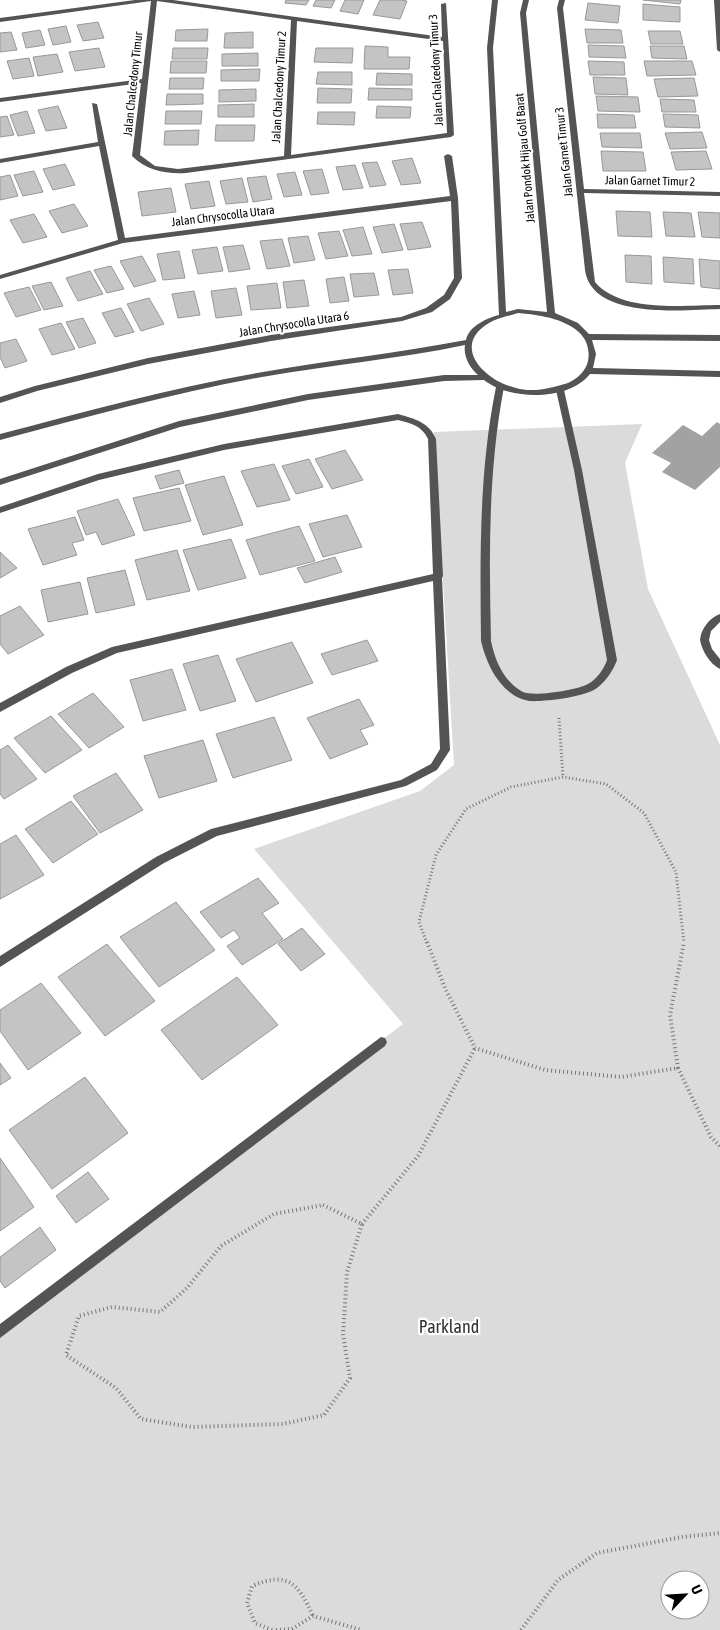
<svg xmlns="http://www.w3.org/2000/svg" width="720" height="1630" viewBox="0 0 720 1630" font-family="'Asap Condensed',sans-serif">
	<rect width="100%" height="100%" fill="#fff"/>
	<!-- green -->
	<path fill="#dbdbdb" fill-rule="evenodd" d="M642,424L625,463L648,589L720,745V1630H0V1329L403,1024L254,849L420,791L454,765L434,432ZM670,1580H700V1610H670Z"/>
	<!-- water -->
	<path fill="#a2a2a2" d="M717,422L720,424V467L695,490L662,472L671,463L652,453L683,425L702,436Z"/>
	<!-- building -->
	<path fill="#c4c4c4" stroke="#989898" d="M286,0H309L306,5L285,3Z
		M316,0H335L331,8L313,6Z
		M345,0H364L358,14L340,11Z
		M380,0H400L407,1L400,19L373,15Z
		M643,0H681L680,4Z
		M588,3L620,6L618,23L585,20Z
		M643,4L680,7V22L643,20Z
		M98,22L104,38L83,41L77,25Z
		M66,26L71,42L53,45L48,29Z
		M208,29L207,41H175L176,30Z
		M585,29L621,30L623,43H587Z
		M40,30L45,45L26,48L22,33Z
		M648,31H680L683,44H651Z
		M11,32L17,50L0,52V33Z
		M253,32V48H224L225,33Z
		M588,45L624,46L626,58L589,57Z
		M365,46L388,47V57H410L409,69H364Z
		M650,46H684L687,59L652,58Z
		M99,48L105,67L75,71L69,52Z
		M173,48H208L207,59H172Z
		M316,48H353L352,63L314,62Z
		M258,53V66H222V54Z
		M57,54L63,72L38,76L33,57Z
		M29,58L34,76L13,79L7,61Z
		M171,61H207L206,73H170Z
		M588,61L624,62L625,75H590Z
		M644,61H692L696,75L647,76Z
		M260,69L259,81H221V70Z
		M318,72H352V85L316,84Z
		M377,73L412,74V85H376Z
		M593,77L626,78L628,95L595,94Z
		M170,78H204L203,89H169Z
		M694,78L698,96L658,97L654,79Z
		M318,88L352,89L351,103H317Z
		M369,88L412,89V100H368Z
		M256,89V101L219,102V90Z
		M167,94H203V104L166,105Z
		M596,96L638,97L640,112L598,111Z
		M660,99L694,100L696,112H662Z
		M254,104V117H218V105Z
		M58,106L67,128L46,131L38,110Z
		M377,106L411,107L410,118H376Z
		M27,111L35,133L18,136L10,115Z
		M166,111H202L201,124H165Z
		M318,112H355L354,125L317,124Z
		M597,114L634,115L636,128H598Z
		M663,114L698,115L700,128L665,127Z
		M7,116L14,135L0,137V117Z
		M216,125H255L254,141H215Z
		M199,130L198,145H164L165,131Z
		M702,132L707,148L670,149L665,133Z
		M600,133H640L642,148L602,147Z
		M601,151L643,152L646,171H603Z
		M706,151L712,169L676,170L671,152Z
		M412,158L421,183L401,185L392,161Z
		M377,162L386,185L370,187L362,163Z
		M65,164L75,185L53,190L43,169Z
		M355,165L363,188L343,190L336,167Z
		M322,169L329,193L311,195L303,171Z
		M34,171L43,192L23,196L14,175Z
		M295,172L302,195L284,197L277,174Z
		M10,175L18,196L0,200V177Z
		M266,176L272,199L253,202L247,178Z
		M242,178L248,202L226,204L220,181Z
		M209,181L215,206L191,209L185,184Z
		M171,188L176,212L142,216L138,192Z
		M74,204L88,226L62,233L49,211Z
		M616,211L650,212L652,237L618,236Z
		M663,212L691,213L695,237L666,236Z
		M698,212L720,213V238L702,237Z
		M34,214L47,237L23,243L10,220Z
		M422,222L431,247L408,250L400,224Z
		M394,224L403,250L382,253L373,227Z
		M363,227L372,254L352,256L343,230Z
		M339,231L348,256L326,259L318,233Z
		M308,236L315,260L294,263L288,238Z
		M282,239L290,266L267,269L260,241Z
		M243,245L250,269L229,272L223,247Z
		M217,247L223,271L198,274L192,250Z
		M179,251L185,278L163,280L157,254Z
		M625,255L651,256L652,284L626,282Z
		M142,256L156,281L134,287L120,261Z
		M663,257L693,259L694,284L664,282Z
		M699,259L720,261V289L701,287Z
		M111,266L124,289L107,293L94,270Z
		M408,269L413,293L393,295L388,270Z
		M90,271L103,294L78,301L66,278Z
		M374,273L379,295L354,297L350,274Z
		M344,277L349,301L330,303L326,279Z
		M304,280L309,306L287,308L283,282Z
		M51,282L63,306L44,310L32,286Z
		M277,283L281,308L251,310L247,286Z
		M29,287L41,310L16,317L4,293Z
		M236,288L242,315L216,318L211,291Z
		M194,291L200,315L178,318L172,294Z
		M149,298L164,324L141,331L127,304Z
		M121,308L134,332L115,337L102,313Z
		M83,318L96,343L79,348L66,322Z
		M61,323L75,349L52,355L39,329Z
		M16,339L27,361L5,368L0,357V343Z
		M345,450L363,480L332,489L315,459Z
		M309,459L323,487L296,494L282,466Z
		M274,464L290,500L257,507L241,471Z
		M179,470L184,483L160,489L155,476Z
		M224,476L243,525L203,535L185,485Z
		M179,488L191,521L144,531L133,498Z
		M118,499L135,535L102,545L96,532L86,535L77,511Z
		M347,515L362,547L323,557L309,524Z
		M75,517L84,540L72,543L77,555L43,565L28,529Z
		M299,526L315,561L260,575L246,540Z
		M231,539L246,578L198,590L183,550Z
		M177,550L190,591L147,600L135,560Z
		M0,552L17,568L0,578Z
		M335,557L342,572L305,583L297,568Z
		M125,570L135,605L96,613L87,578Z
		M80,582L88,614L48,622L41,590Z
		M20,606L44,635L8,654L0,644V616Z
		M367,640L378,661L332,675L321,654Z
		M292,642L313,683L256,702L236,659Z
		M218,655L236,701L200,711L183,664Z
		M172,669L186,710L143,721L130,680Z
		M93,693L124,727L89,748L58,714Z
		M359,699L374,725L360,730L368,744L330,759L307,718Z
		M51,716L82,750L45,773L14,738Z
		M274,717L292,760L233,778L216,734Z
		M203,740L217,781L159,798L144,756Z
		M8,745L37,779L4,799L0,794V750Z
		M116,773L143,810L100,833L73,796Z
		M71,801L98,834L53,863L25,829Z
		M16,835L44,875L0,899V844Z
		M258,878L279,903L262,913L283,939L242,965L227,946L240,938L234,930L221,938L200,912Z
		M176,902L215,950L159,987L120,937Z
		M302,928L325,954L301,971L278,944Z
		M107,944L155,1001L105,1036L58,977Z
		M237,977L278,1025L202,1080L161,1030Z
		M41,983L81,1033L28,1070L0,1031V1010Z
		M0,1063L11,1078L0,1085Z
		M85,1077L128,1133L52,1189L9,1130Z
		M0,1158L34,1207L0,1231Z
		M88,1172L109,1199L76,1223L56,1196Z
		M40,1227L56,1250L5,1288L0,1281V1257Z"/>
	<g fill="none" stroke-linecap="round" stroke-linejoin="round">
		<!-- path-far1 -->
		<path stroke="#767676" stroke-width="3" stroke-dasharray="1 2.5" stroke-linecap="butt" d="M559,718L563,777
			M427,943L419,922L436,855L466,809L511,787L563,777L606,784L644,813L676,872L684,943"/>
		<!-- path -->
		<path stroke="#767676" stroke-width="4" stroke-dasharray="1 3" stroke-linecap="butt" d="M427,942L445,988L475,1048L545,1070L621,1077L678,1068
			M678,1068L711,1137L720,1146
			M678,1068L670,1015L684,942
			M323,1205L362,1224L347,1272L343,1334L350,1378L324,1415L283,1424L192,1427L141,1419L116,1388L66,1355L79,1316L112,1307L160,1312L187,1288L221,1246L274,1214Z
			M362,1224L418,1156L475,1048
			M272,1630L255,1623L247,1603L252,1586C288,1571 298,1583 313,1616
			M276,1630L292,1629L313,1616L361,1630
			M521,1630L558,1580L597,1553L682,1537L720,1533"/>
		<!-- service -->
		<path fill="#545454" fill-rule="evenodd" d="M500,384L504,387C488,471 489,555 491,641C495,661 504,682 523,692C534,697 578,690 588,684C597,679 604,669 607,660L574,470L556,390L560,387L564,390L582,470L617,660C613,671 606,681 597,688C585,697 544,702 529,701C524,700 519,698 515,696C496,684 486,662 481,641C480,555 479,471 496,387Z"/>
		<!-- minor -->
		<path fill="#545454" fill-rule="evenodd" d="M135,0H173L442,37L441,4L446,3L454,135L451,137L186,173C166,174 147,171 132,156L141,83L0,102V98L142,79L151,1L0,22V18ZM157,1L291,20L284,156L178,169L155,166L140,155ZM297,21L443,41L447,133L291,155Z
			M559,0H565L563,8L584,189L720,192V196L584,193L595,282C621,313 683,305 720,305V309C683,310 592,320 585,270L557,8Z
			M714,0H720V52L717,50Z
			M92,103L97,104L125,238L450,196L444,156L448,154L452,156L458,198L462,278L450,299L432,312L402,321L271,341L148,364L37,391L0,403V397L35,386L148,358L271,335L401,317L426,308L444,295L454,278L451,201L123,243L0,279V275L118,240L99,146L0,163V159L98,142Z
			M398,414C415,419 429,422 436,439L443,576L442,578L450,750L437,770L406,786L217,836L164,863L0,967V956L156,857L211,829L401,780L431,764L440,749L433,581L117,653L72,673L0,712V703L66,667L112,647L433,574L428,439C422,426 411,423 398,420L224,450L99,480L0,513V507L98,474L224,444Z
			M720,614V622L711,631L709,640L712,649L720,659V669C710,664 702,651 700,640C701,629 709,618 720,614Z
			M381,1037L385,1038L387,1042L385,1046L0,1338V1324Z"/>
		<!-- tertiary -->
		<path fill="#545454" fill-rule="evenodd" d="M492,0H498L493,48L506,312L518,309L547,312L520,13L523,0H529L526,13L555,313L578,323L589,334L720,335V341L592,340L596,354L593,368L720,371V377L590,374C569,401 510,401 484,380L444,381L308,400L180,427L0,485V479L179,421L308,394L444,375H478C470,368 463,356 465,345C398,359 330,365 262,377C174,393 87,417 0,440V434C87,411 174,387 263,372C330,360 399,353 466,340C469,326 487,318 499,315L487,48ZM518,313C545,315 595,323 588,361C586,371 577,379 568,383C552,388 533,393 516,388C485,381 450,346 489,323C497,318 509,316 518,313Z"/>
	</g>
	<g text-anchor="middle" stroke-width="4.5" stroke-linejoin="round" paint-order="stroke">
		<!-- far-street labels -->
		<g font-size="12" fill="#000" stroke="#fff">
			<text transform="translate(436 70) rotate(-93)" y="4">Jalan Chalcedony Timur 3</text>
			<text transform="translate(133 84) rotate(-84)" y="4">Jalan Chalcedony Timur</text>
			<text transform="translate(279 87) rotate(-87)" y="4">Jalan Chalcedony Timur 2</text>
			<text transform="translate(564 152) rotate(-96)" y="4">Jalan Garnet Timur 3</text>
			<text transform="translate(525 158) rotate(-95)" y="4">Jalan Pondok Hijau Golf Barat</text>
			<text transform="translate(650 181) rotate(1)" y="4">Jalan Garnet Timur 2</text>
			<text transform="translate(223 216) rotate(-7)" y="4">Jalan Chrysocolla Utara</text>
			<text transform="translate(294 324) rotate(-9)" y="4">Jalan Chrysocolla Utara 6</text>
		</g>
		<!-- near-park labels -->
		<g font-size="18" fill="#323232" stroke="#fff">
			<text x="449" y="1333">Parkland</text>
		</g>
	</g>
	<!-- north arrow -->
	<g transform="translate(685 1595) rotate(65)"><circle r="24" fill="#ffffff" stroke="#999999"/>
	<path d="M0-4L9 19L0 12L-9 19Z" fill="#000000"/>
	<text y="-8" font-size="14" font-weight="bold" text-anchor="middle" fill="#000000">U</text>
	</g>
</svg>
